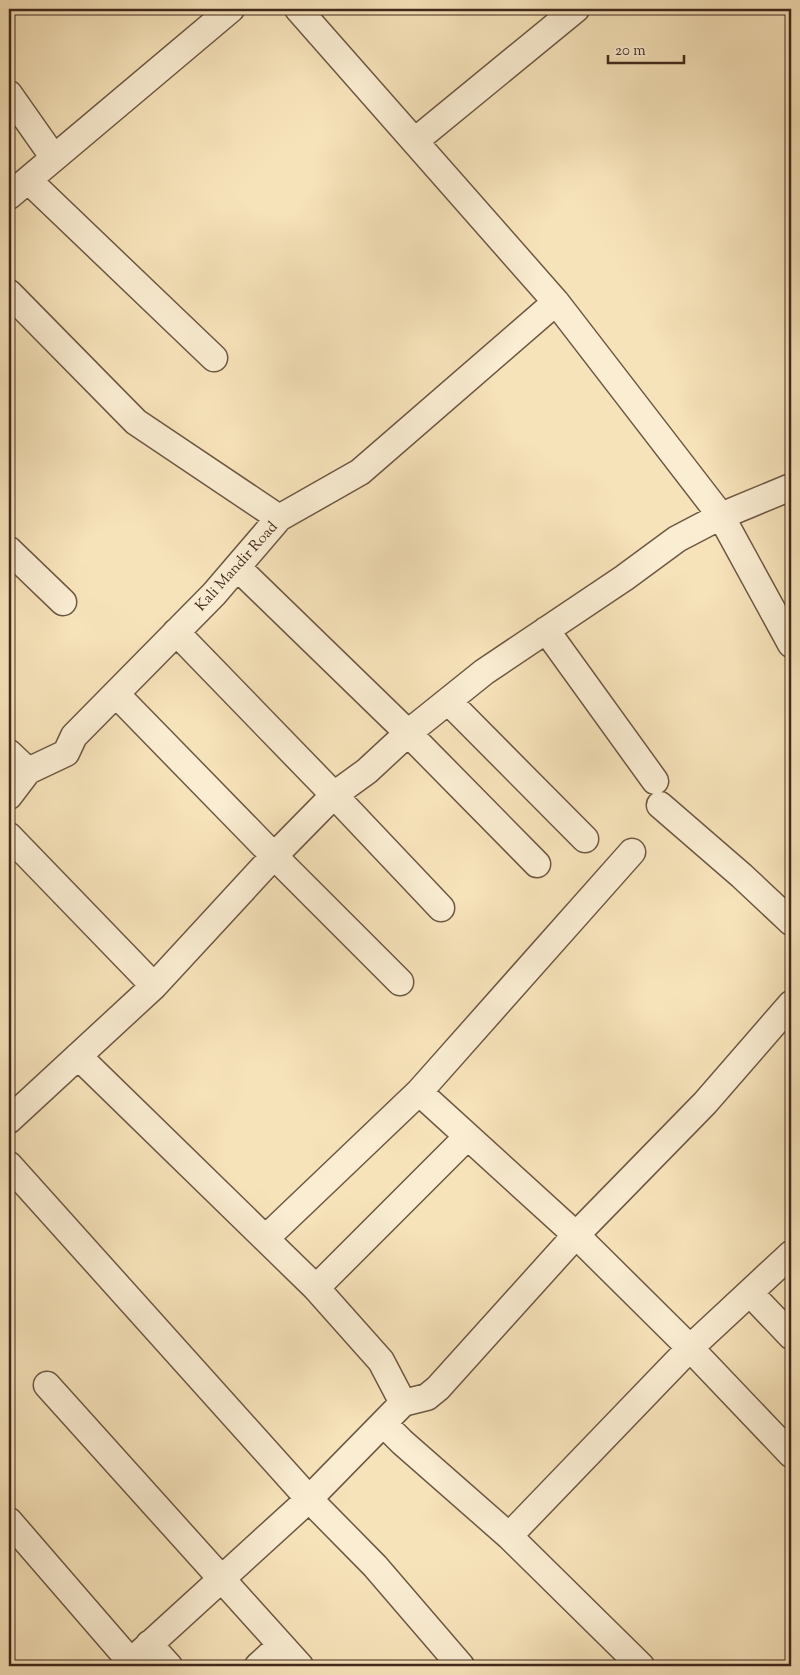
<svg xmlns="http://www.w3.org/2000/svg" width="800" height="1675" viewBox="0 0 800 1675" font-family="'Sorts Mill Goudy',serif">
	<rect width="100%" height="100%" fill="#f7e3ba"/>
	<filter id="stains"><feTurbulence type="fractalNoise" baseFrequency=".004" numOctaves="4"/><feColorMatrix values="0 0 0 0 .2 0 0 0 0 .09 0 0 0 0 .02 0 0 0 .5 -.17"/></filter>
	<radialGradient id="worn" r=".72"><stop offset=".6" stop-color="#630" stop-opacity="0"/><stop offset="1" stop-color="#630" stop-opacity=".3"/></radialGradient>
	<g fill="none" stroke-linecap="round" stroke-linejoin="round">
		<!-- minor casing -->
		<g stroke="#6e5844" stroke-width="29">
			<path id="minor" d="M298,9L556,302L721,516L791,644
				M9,94L54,158
				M415,141L576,9
				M28,180L214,358
				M9,196L231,9
				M9,293L136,422L279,518
				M9,550L63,602
				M237,567L408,733L537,864
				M546,630L655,781
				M176,632L334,795L441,908
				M116,694L274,856L400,982
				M448,701L585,839
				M9,753L28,771
				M9,796L28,771L66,753L74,736L214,594L279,518L360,472L556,302
				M660,805L742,876L791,922
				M9,836L154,986
				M78,1056L316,1288L381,1361L403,1403
				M419,1092L576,1235L690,1348L791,1454
				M9,1120L154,986L274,856L334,795L367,771L408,733L484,672L624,578L677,539L721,516L791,487
				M9,1165L309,1499L375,1566L461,1666
				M266,1238L419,1092L632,852
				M316,1288L467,1137
				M750,1293L791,1336
				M47,1385L300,1666
				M384,1424L402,1442L509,1536L641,1666
				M9,1521L131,1662
				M509,1536L690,1348L791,1254
				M149,1644L169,1666
				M126,1666L309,1499L403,1403L427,1397L438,1388L576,1235L705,1103L791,1004
				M258,1666L281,1645"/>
		</g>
		<!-- minor -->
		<use href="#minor" stroke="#faedd2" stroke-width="26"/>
	</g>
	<g text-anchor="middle" stroke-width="4.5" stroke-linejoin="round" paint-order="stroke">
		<!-- street labels -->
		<g font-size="15" fill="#40291d" stroke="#faedd2">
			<text transform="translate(236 566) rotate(-48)" y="5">Kali Mandir Road</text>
		</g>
	</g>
	<!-- margin -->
	<rect width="800" height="1675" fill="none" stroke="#f7e3ba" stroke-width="30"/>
	<rect x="10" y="10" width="780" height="1655" fill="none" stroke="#40291d" stroke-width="2.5"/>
	<rect x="15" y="15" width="770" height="1645" fill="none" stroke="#40291d"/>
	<!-- scale -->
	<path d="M608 55v8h76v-8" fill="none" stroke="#40291d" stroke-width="2.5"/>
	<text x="615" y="55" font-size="15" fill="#40291d" stroke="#faedd2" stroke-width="4" paint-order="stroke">20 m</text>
	<rect width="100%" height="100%" filter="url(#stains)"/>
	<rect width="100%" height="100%" fill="url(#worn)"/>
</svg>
